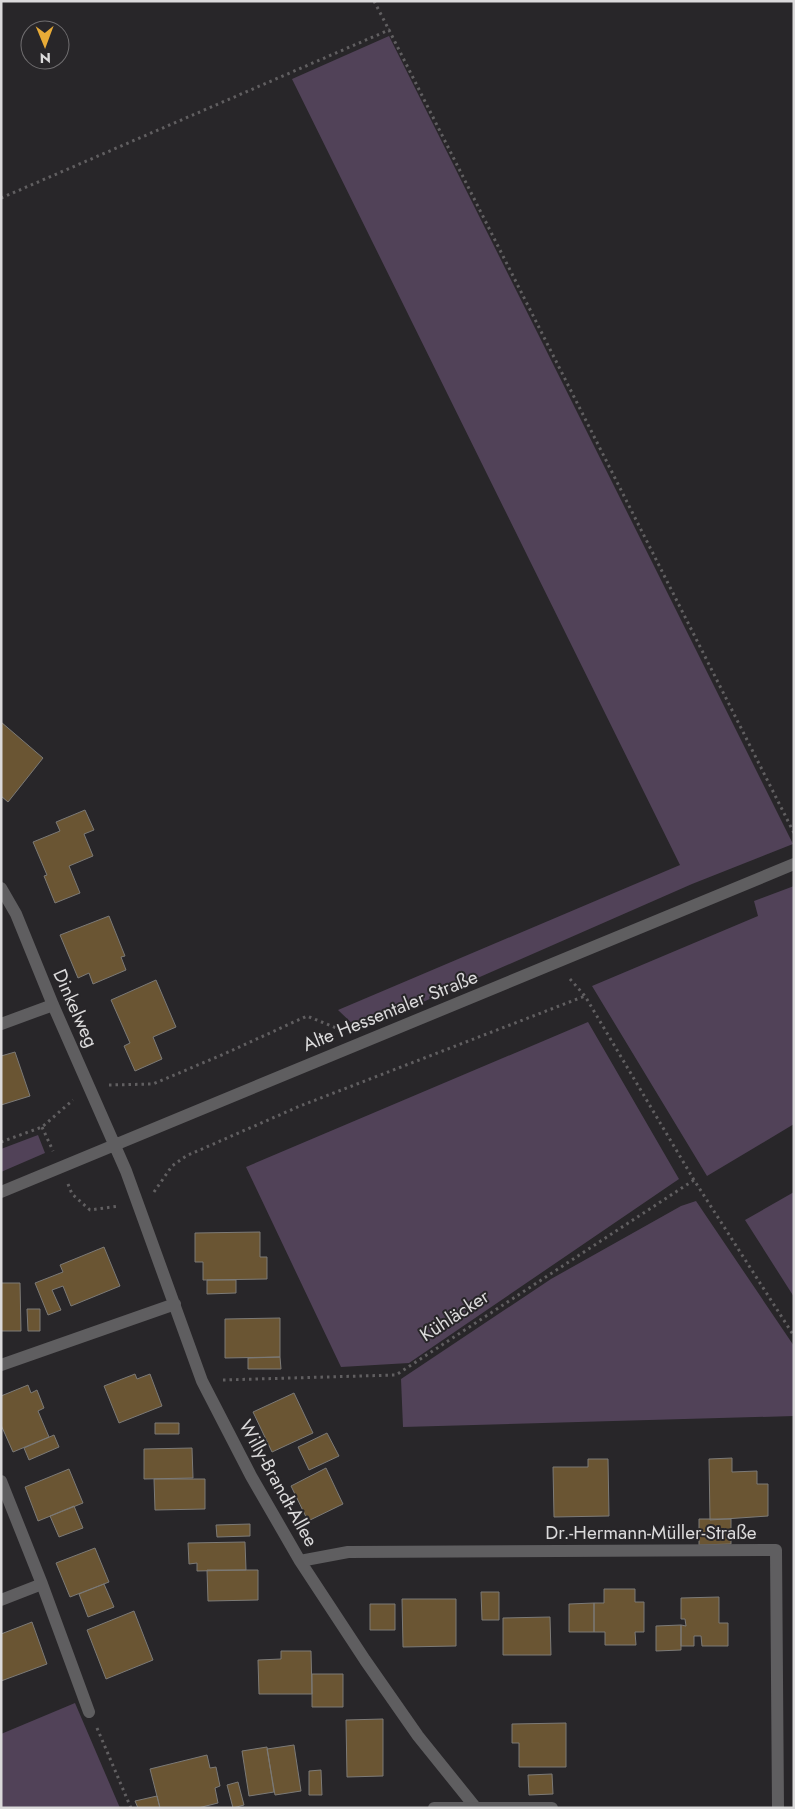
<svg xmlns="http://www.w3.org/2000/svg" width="795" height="1809" viewBox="0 0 795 1809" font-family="Jost,sans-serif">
	<rect width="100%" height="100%" fill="#282629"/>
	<!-- green -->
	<path fill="#514258" d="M389,36L793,844L692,884L359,1030L338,1010L680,865L292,79Z
		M794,886V1124L707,1176L592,986L758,916L754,901Z
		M588,1022L679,1179L409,1363L341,1367L246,1167Z
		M38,1135L45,1153L1,1172V1149Z
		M794,1192V1297L745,1220Z
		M696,1201L794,1346V1416L403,1427L401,1379L551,1279L681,1206Z
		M75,1703L120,1808H1V1734Z"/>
	<!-- building -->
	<path fill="#6a5533" stroke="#7c7a77" d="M1,722L43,758L8,802L1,796Z
		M85,810L94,830L84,834L93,856L69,866L80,893L55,903L44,876L47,875L33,842L60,831L56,822Z
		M109,916L125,956L121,957L126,970L93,984L89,973L78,978L60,935Z
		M156,980L176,1027L153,1037L162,1059L135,1071L124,1046L130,1043L111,1000Z
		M15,1052L30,1096L1,1105V1056Z
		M260,1232V1257H267V1279L203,1280V1262H195V1233Z
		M104,1247L120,1286L71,1306L63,1286L52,1290L61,1310L48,1315L35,1283L63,1272L60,1265Z
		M207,1280H236V1293L207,1294Z
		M1,1283H20L21,1331H1Z
		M27,1309H40V1331H28Z
		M280,1318V1357L225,1358V1319Z
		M280,1357L281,1369H248V1358Z
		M135,1374L137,1379L150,1374L162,1406L119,1423L104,1386Z
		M28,1385L31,1393L37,1390L44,1408L38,1411L49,1437L13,1452L1,1425V1396Z
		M294,1393L313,1433L272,1452L253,1412Z
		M155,1423H179V1434H155Z
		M327,1433L339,1456L309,1470L298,1447Z
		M54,1435L59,1447L29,1460L24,1448Z
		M192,1448L193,1478L144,1479V1449Z
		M732,1458V1472L757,1471V1484H768V1516L710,1520L709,1459Z
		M588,1459H608L609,1516L554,1517L553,1467H588Z
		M326,1468L343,1504L308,1521L291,1486Z
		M69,1469L83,1503L38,1521L25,1487Z
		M154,1479H205V1509L155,1510Z
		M74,1506L83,1528L59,1537L50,1516Z
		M699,1519H731V1544L699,1545Z
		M250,1524V1536L217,1537L216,1525Z
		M245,1542L246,1570L197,1571V1563L189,1564L188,1543Z
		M95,1548L109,1582L70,1597L56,1563Z
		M207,1570H258V1600L208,1601Z
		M104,1584L114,1607L88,1617L79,1594Z
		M604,1589H635V1602H644V1632H635L636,1645H605V1632H594V1603H604Z
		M481,1592H499V1620H482Z
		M719,1597V1623H728V1646H702L701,1636H694V1646H681V1625L686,1626L685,1619H681V1598Z
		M402,1599H456V1646L403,1647Z
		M594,1603V1632H569V1604Z
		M370,1604H395V1630H370Z
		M134,1611L153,1660L106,1679L87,1630Z
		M550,1617L551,1655H503V1618Z
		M32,1622L47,1664L1,1681V1634Z
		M681,1625V1650L656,1651V1626Z
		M281,1651H311L312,1694H259L258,1660L281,1659Z
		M312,1674H343V1707H312Z
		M383,1719V1776L347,1777L346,1720Z
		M566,1723V1767H519V1743H512V1724Z
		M294,1745L301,1791L275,1795L267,1749Z
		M267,1747L274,1792L249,1796L242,1751Z
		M207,1755L210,1768L216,1767L220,1786L215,1788L218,1803L198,1808H160L150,1769Z
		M321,1770L322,1795H309V1771Z
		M552,1774L553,1794L529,1795L528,1775Z
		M238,1782L244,1805L233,1808L227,1785Z
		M157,1796L160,1808H138L135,1801Z"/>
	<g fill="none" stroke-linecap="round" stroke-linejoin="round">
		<!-- path -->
		<path stroke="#615f61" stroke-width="3" stroke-dasharray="2.5 4" stroke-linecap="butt" d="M374,1L389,30
			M1,198L389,30L794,833
			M570,979L585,996L694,1180L794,1336
			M109,1085L153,1084L224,1054L307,1016L341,1030
			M42,1127L53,1151
			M1,1142L42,1127L73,1100
			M68,1184L72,1194L90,1210L119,1206
			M154,1192L172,1166L186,1156L300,1106L585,996
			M223,1380L396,1375L694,1180
			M97,1728L131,1808"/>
		<!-- street -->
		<path stroke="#5f5e60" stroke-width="12" d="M1,888L16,914L53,1005L126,1171L202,1381L251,1476L300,1561L365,1660L418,1736L476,1808
			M1,1024L53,1005
			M1,1192L794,864
			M1,1365L175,1304
			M1,1481L42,1584L1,1600
			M300,1561L348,1552L776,1550L778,1808
			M42,1584L89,1712
			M434,1808H552"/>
	</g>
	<g text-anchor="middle" stroke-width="4" stroke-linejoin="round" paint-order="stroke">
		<!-- street labels -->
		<g font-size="19" fill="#dbdadb" stroke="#282629">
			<text transform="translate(76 1008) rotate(66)" y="7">Dinkelweg</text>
			<text transform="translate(390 1010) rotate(-22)" y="7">Alte Hessentaler Straße</text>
			<text transform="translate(454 1315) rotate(-33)" y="7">Kühläcker</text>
			<text transform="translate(279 1483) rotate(61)" y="7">Willy-Brandt-Allee</text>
			<text x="651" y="1539">Dr.-Hermann-Müller-Straße</text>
		</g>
	</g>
	<!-- border -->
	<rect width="795" height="1809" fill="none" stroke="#dbdadb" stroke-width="5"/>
	<!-- north arrow -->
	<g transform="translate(45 45) rotate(179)"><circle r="24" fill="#282629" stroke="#706e70"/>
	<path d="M0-4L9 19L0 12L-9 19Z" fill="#e8ab37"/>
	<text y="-8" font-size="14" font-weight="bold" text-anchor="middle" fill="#dbdadb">N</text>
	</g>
</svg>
